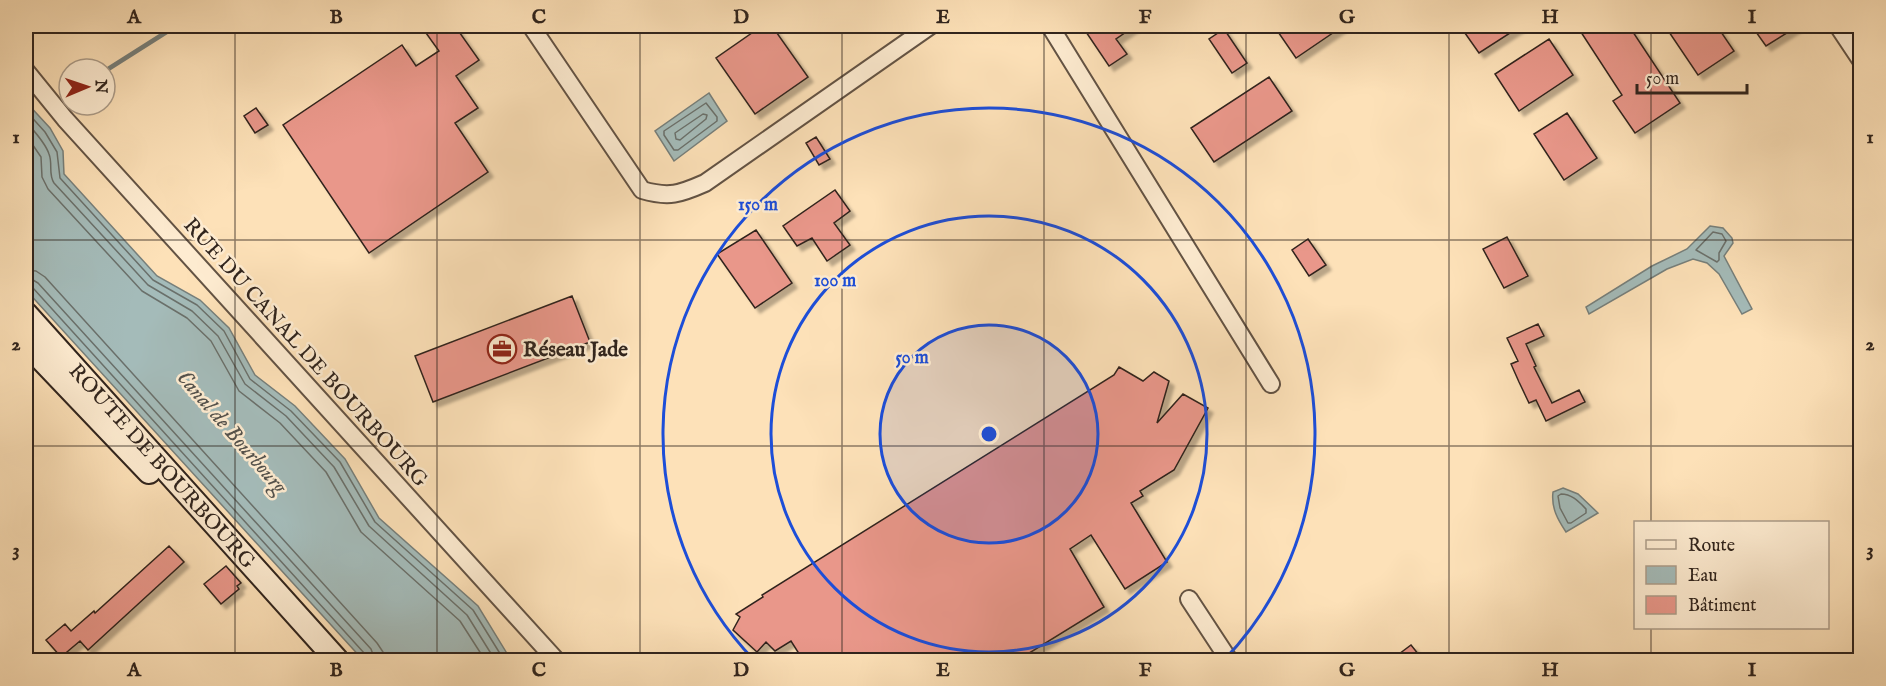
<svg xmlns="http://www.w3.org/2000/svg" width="1886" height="686" viewBox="0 0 1886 686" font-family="'IM FELL English',serif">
	<defs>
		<filter id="shadow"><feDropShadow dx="5" dy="5" stdDeviation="1.5" flood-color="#0004"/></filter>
	</defs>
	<rect width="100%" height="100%" fill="#fde1b8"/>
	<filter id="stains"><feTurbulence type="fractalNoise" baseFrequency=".00333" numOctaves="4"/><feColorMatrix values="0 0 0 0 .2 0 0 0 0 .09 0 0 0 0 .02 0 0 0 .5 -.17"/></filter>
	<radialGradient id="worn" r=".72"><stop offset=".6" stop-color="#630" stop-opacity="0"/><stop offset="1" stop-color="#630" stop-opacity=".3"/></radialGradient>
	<!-- water -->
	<path fill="#a4bbb9" stroke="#767f7b" stroke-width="1.5" d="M709,93L727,121L674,161L655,131Z
		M26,102L50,128L63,151L64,174L157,276L200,300L229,328L255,375L295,406L345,459L379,518L478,606L511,660H363L26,290Z
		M1710,226L1723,228L1732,238L1733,243L1724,256L1752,309L1742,314L1719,274L1707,263L1693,259L1667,269L1589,314L1586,307L1652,266L1687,249Z
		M1563,488L1578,494L1598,513L1566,532C1558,520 1551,508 1553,492Z"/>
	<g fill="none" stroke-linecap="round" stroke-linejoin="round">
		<!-- shore -->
		<path stroke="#6a706b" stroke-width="1.5" d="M706,103L717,117V121L678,150H674L664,135V131Z
			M26,111L45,132L57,152L60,178L153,280L197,305L224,331L250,379L291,411L340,462L375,522L473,610L504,660
			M703,114L707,115L706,119L680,140L676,139L675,133Z
			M26,122C34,131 45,142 49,154C53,164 48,174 54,183L148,285L192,311L218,336L245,384L286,416L334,467L369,526L467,615L495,660
			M26,135L41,157L42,177L48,189L142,291L187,318L211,341L239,391L280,423L326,472L361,532L460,621L485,660
			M1713,232L1722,234L1726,241L1719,253V260L1717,262L1696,250Z
			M26,270L36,271L45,277L377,643L383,652L384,660
			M26,279L33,280L38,283L371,649L375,660
			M26,286L33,288L365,654L367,660
			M1561,494C1572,494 1579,502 1586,509V513L1571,523H1568L1560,508L1558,496Z"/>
		<!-- stream -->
		<path stroke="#767f7b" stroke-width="4.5" d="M105,71L176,26"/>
	</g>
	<!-- building -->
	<path fill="#e9978a" stroke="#30241d" stroke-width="1.5" filter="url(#shadow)" d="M421,26H455L479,60L456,76L478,108L455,123L488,172L369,253L283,125L402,45L416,66L439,51Z
		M762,26H772L808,77L755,114L716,58Z
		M1082,26H1135L1116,39L1127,54L1109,66Z
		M1274,26H1343L1296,58Z
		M1460,26H1521L1479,53Z
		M1577,26H1629L1680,103L1635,133L1613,101L1622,95Z
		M1665,26H1717L1734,51L1698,75Z
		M1766,26H1798L1766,46L1756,32Z
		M1224,29L1247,63L1232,73L1209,39Z
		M1549,39L1573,75L1519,111L1495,74Z
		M1269,77L1292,111L1214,162L1191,128Z
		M256,108L268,125L255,133L244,116Z
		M1567,113L1597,158L1564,180L1534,134Z
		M816,137L830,159L819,165L806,143Z
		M835,190L850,211L834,223L850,245L827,261L812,238L797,246L783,226Z
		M756,230L792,283L755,308L717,254Z
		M1507,237L1528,276L1504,288L1483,249Z
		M1308,239L1326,265L1309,276L1292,250Z
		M572,296L590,342L433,402L415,356Z
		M1538,324L1544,336L1526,344L1536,366L1534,367L1552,403L1579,390L1585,402L1546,421L1536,400L1529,403L1519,382L1511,364L1518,361L1507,338Z
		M1119,367L1143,381L1154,372L1169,381L1157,423L1183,394L1208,408L1174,470L1140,491L1143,496L1131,503L1167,562L1125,589L1091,535L1070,549L1104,607L1018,660H803L791,641L775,651L766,642L757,652L733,630L740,617L736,614L763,597L762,595L1114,375Z
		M169,546L184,562L88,650L80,641L61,657L46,640L65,624L71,631L94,611L95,613Z
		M226,566L241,583L237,586L239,589L221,604L204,584Z
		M1411,645L1423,660H1391Z"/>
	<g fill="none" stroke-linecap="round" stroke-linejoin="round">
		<!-- minor casing -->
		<g stroke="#635344" stroke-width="20">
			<path id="minor" d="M531,26L642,190C669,198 680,194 705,183L930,26
				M1050,26L1271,384
				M1838,26L1860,59
				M26,71L65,119L556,660
				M1189,599L1229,660"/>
		</g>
		<!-- secondary casing -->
		<g stroke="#30241d" stroke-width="26">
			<g id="secondary">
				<path id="s1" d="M26,314L337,660"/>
				<path d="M26,343L149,472"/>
			</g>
		</g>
		<!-- minor -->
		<use href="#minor" stroke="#feecd1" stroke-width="16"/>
		<!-- secondary -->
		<use href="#secondary" stroke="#feecd1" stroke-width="22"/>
	</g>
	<!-- grid -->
	<path fill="none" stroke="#30241d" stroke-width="1.5" stroke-opacity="0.55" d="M235,26V660M437,26V660M640,26V660M842,26V660M1044,26V660M1246,26V660M1449,26V660M1651,26V522M26,240H1860M26,446H1860M1651,628V660"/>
	<!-- distance rings -->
	<circle cx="989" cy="434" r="109" fill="#1d4ed8" fill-opacity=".12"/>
	<g fill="none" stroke="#1d4ed8" stroke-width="3">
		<circle cx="989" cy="434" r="109"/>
		<circle cx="989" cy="434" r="218"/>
		<path d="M754 660A326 326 0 1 1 1224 660"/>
	</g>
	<!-- icons -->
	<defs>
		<g id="office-ring" transform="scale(1.5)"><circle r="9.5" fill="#feecd1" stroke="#8f2418" stroke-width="1.5"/><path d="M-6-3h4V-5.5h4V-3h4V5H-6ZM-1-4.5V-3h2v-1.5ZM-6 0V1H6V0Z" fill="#8f2418"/></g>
	</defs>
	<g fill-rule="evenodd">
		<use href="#office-ring" x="502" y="349"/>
	</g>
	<g text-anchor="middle" stroke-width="5" stroke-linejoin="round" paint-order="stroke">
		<!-- poi labels -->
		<g font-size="21" font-weight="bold" fill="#30241d" stroke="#feecd1" text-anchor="start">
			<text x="523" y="356">Réseau Jade</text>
		</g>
		<!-- street labels -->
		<g font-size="21" fill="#30241d" stroke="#feecd1">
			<text transform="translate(306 352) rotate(48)" y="7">RUE DU CANAL DE BOURBOURG</text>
			<text dy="7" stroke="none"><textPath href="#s1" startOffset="204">ROUTE DE BOURBOURG</textPath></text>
		</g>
		<!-- water labels -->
		<g font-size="22" font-style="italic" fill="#53514c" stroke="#feecd1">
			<text transform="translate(233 431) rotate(49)" y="8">Canal de Bourbourg</text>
		</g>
	</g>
	<circle cx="989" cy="434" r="9" fill="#1d4ed8" stroke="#feecd1" stroke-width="3"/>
	<g font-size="18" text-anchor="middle" font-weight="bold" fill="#1d4ed8" stroke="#feecd1" stroke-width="5" stroke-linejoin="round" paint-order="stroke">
		<text x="758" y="210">150 m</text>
		<text x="835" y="286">100 m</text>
		<text x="912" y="363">50 m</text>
	</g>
	<!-- margin -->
	<rect width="1886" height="686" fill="none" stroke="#fde1b8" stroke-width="66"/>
	<!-- legend -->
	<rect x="1634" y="521" width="195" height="108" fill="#feecd1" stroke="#ac9c89" stroke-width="1.5"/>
	<rect x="1646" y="540" width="30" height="9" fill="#feecd1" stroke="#ac9c89" stroke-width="1.5"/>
	<text x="1688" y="551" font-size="18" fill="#30241d">Route</text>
	<rect x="1646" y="566" width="30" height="18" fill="#a4bbb9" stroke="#ac9c89" stroke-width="1.5"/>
	<text x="1688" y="581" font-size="18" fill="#30241d">Eau</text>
	<rect x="1646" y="596" width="30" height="18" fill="#e9978a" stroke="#ac9c89" stroke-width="1.5"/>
	<text x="1688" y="611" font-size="18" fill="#30241d">Bâtiment</text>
	<!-- north arrow -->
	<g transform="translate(87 87) rotate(88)"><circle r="28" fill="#feecd1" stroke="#ac9c89" stroke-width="1.5"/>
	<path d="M0-4.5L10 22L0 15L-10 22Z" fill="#8f2418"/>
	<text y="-9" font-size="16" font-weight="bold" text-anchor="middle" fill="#30241d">N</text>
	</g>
	<!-- scale -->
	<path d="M1637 84v9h110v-9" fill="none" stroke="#30241d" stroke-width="3"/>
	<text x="1646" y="84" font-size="18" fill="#30241d" stroke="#feecd1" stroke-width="4.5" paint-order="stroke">50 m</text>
	<rect x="33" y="33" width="1820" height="620" fill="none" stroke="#30241d" stroke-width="2"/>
	<g font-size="20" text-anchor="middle" font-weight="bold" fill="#30241d">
		<text x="134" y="23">A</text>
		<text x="336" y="23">B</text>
		<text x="539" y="23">C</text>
		<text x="741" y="23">D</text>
		<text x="943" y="23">E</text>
		<text x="1145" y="23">F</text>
		<text x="1347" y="23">G</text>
		<text x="1550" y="23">H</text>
		<text x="1752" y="23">I</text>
		<text x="16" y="143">1</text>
		<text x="1870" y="143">1</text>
		<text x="16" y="350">2</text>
		<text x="1870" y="350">2</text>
		<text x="16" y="556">3</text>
		<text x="1870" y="556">3</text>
		<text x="134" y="676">A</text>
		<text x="336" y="676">B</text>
		<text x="539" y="676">C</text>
		<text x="741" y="676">D</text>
		<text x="943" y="676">E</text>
		<text x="1145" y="676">F</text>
		<text x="1347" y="676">G</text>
		<text x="1550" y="676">H</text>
		<text x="1752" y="676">I</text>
	</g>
	<rect width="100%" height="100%" filter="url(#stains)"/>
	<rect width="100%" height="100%" fill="url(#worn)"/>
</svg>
